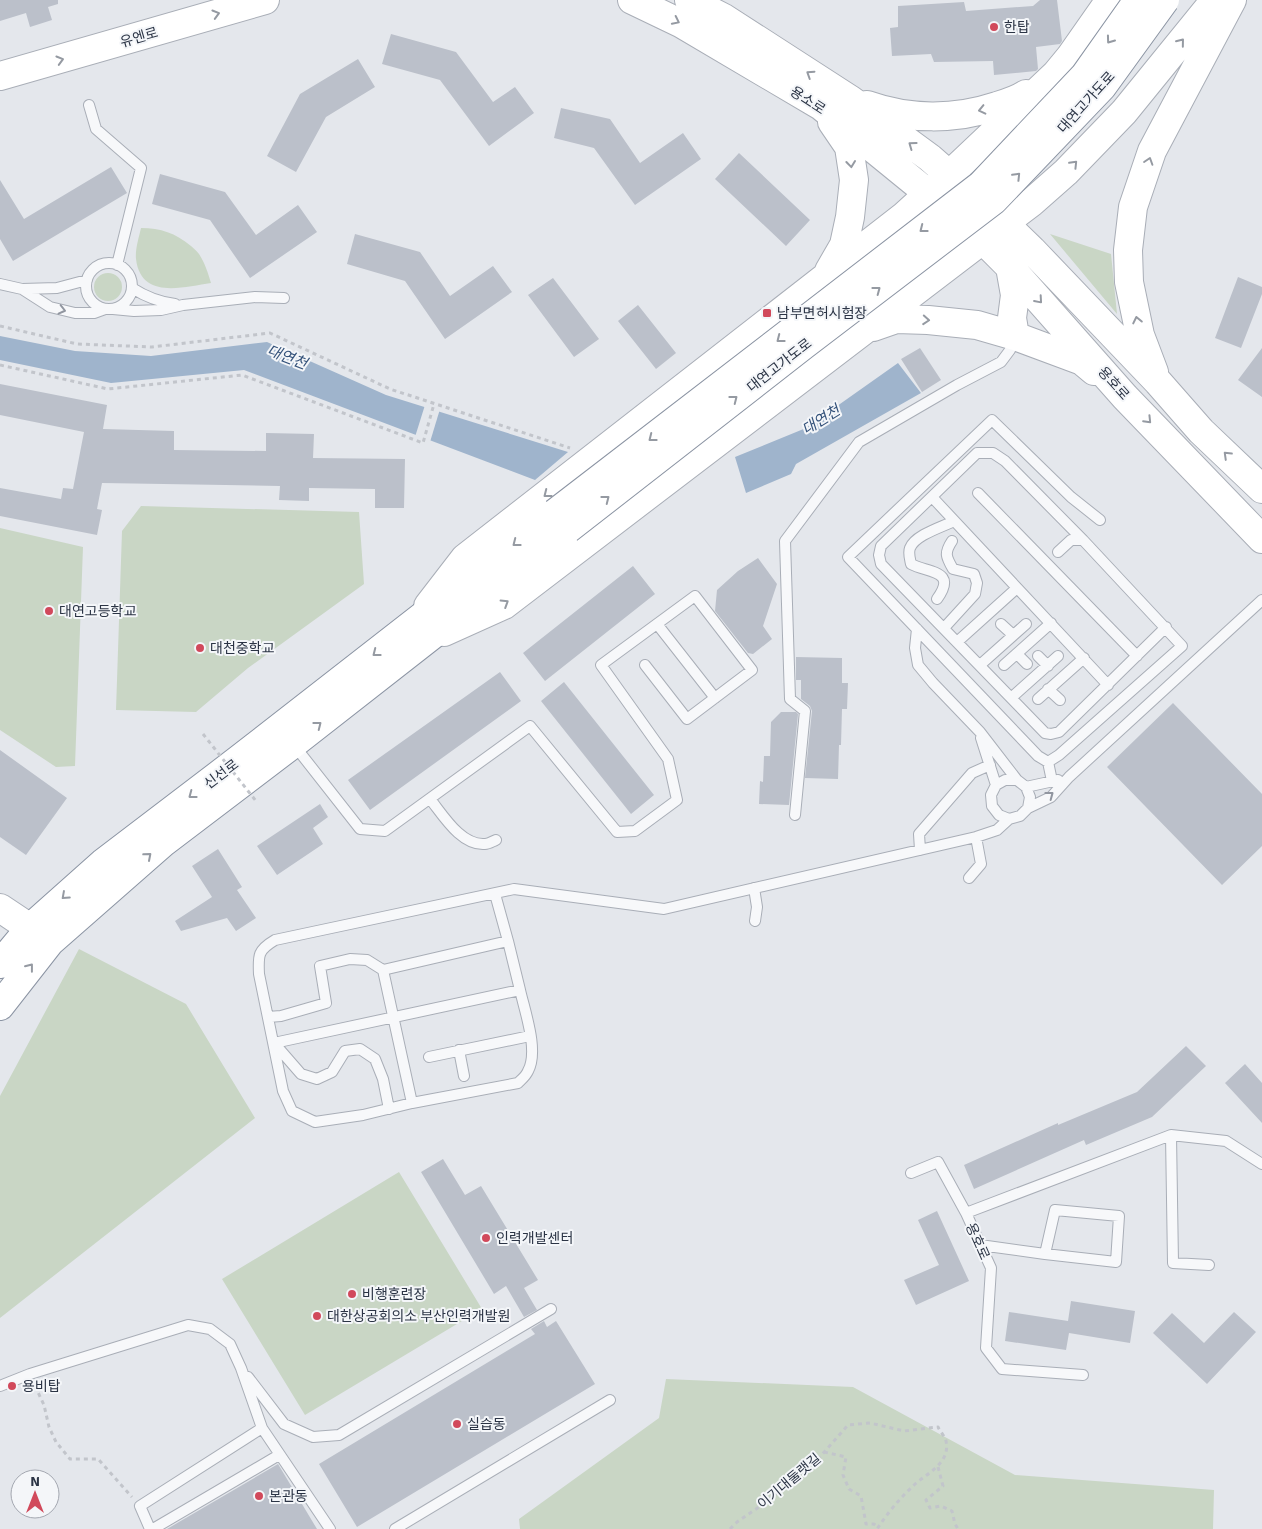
<svg xmlns="http://www.w3.org/2000/svg" width="1262" height="1529" viewBox="0 0 1262 1529" font-family="Signika,'Noto Sans KR',sans-serif">
	<rect width="100%" height="100%" fill="#e4e7ec"/>
	<!-- green -->
	<path fill="#c9d6c5" d="M141,228C161,228 175,233 191,246C194,249 197,251 199,254C205,263 208,273 211,283C183,287 141,300 136,259C135,249 139,237 141,228Z
		M1050,234L1111,254L1117,314Z
		M94 287a14 14 0 1 1 28 0a14 14 0 1 1-28 0Z
		M141,506L359,512L364,584L248,668L196,712L116,710L122,531Z
		M0,528L83,547L75,766L56,767L0,730Z
		M79,949L186,1004L255,1118L0,1318V1096Z
		M399,1172L482,1309L305,1415L222,1279Z
		M666,1379L853,1387L1015,1475L1214,1490L1213,1529H520L519,1519L659,1418Z"/>
	<!-- water -->
	<path fill="#9fb4cc" d="M0,336L75,351L151,356L267,342L386,395L568,452L535,480L244,370L111,383L0,360Z
		M898,363L921,393L796,464L791,474L746,493L735,457L806,428Z"/>
	<!-- pier -->
	<path fill="#e4e7ec" d="M425,405L440,409L430,442L415,437Z"/>
	<!-- building -->
	<path fill="#bbc0ca" d="M0,0H58V4L48,7L52,20L30,27L26,13L0,21Z
		M1040,0H1057L1062,41L1060,44L1036,47L1038,69L1036,71L994,75L993,61L934,62L931,54L892,56L890,28L898,27V6L964,2L966,11L1033,6Z
		M391,34L456,52L493,102L515,87L534,113L489,146L440,80L382,64Z
		M358,59L375,87L326,117L296,172L267,156L300,94Z
		M561,108L610,119L640,163L683,133L701,159L635,205L594,148L554,138Z
		M739,153L810,220L786,246L715,179Z
		M111,167L127,193L13,261L0,239V180L24,219Z
		M160,174L225,192L256,235L298,205L317,232L250,278L210,220L152,204Z
		M355,234L420,252L450,296L493,266L512,292L445,339L405,281L347,264Z
		M1238,277L1262,287V294L1241,348L1215,338Z
		M553,278L599,339L574,357L528,295Z
		M638,305L676,353L656,369L618,321Z
		M920,348L941,380L922,392L901,359Z
		M1262,348V397L1238,380Z
		M0,384L107,405L103,429L174,431V450L266,451V433L314,434L313,458L405,459L404,508H375V489L309,488V501L279,500L280,486L102,483L97,509L102,510L97,535L0,516V488L61,499L63,488L73,489L84,432L0,415Z
		M758,558L777,584L763,626L772,639L753,654L748,653L715,611L717,590L738,571Z
		M633,566L655,594L545,681L523,653Z
		M796,657L842,658V683H848L847,709H842L841,745H839L838,779L805,778L812,711L810,706L801,699V680H796Z
		M500,672L521,701L370,810L348,780Z
		M564,682L654,795L631,814L541,701Z
		M1173,703L1262,794V846L1222,885L1107,767Z
		M781,712H796L798,714L789,805L759,804L760,781L763,782L764,756H770L771,722Z
		M0,750L67,798L26,855L0,837Z
		M320,804L328,817L313,828L323,844L277,875L257,846Z
		M218,849L242,887L237,890L256,918L236,931L227,918L181,931L175,921L212,897L192,866Z
		M1186,1046L1206,1066L1152,1117L1086,1145L1084,1140L974,1189L964,1165L1058,1123V1125L1137,1092Z
		M1245,1064L1262,1083V1123L1225,1083Z
		M443,1159L465,1195L481,1186L538,1280L524,1288L537,1310L524,1317L506,1286L494,1294L421,1172Z
		M937,1211L969,1281L916,1305L904,1280L939,1265L918,1220Z
		M1071,1301L1135,1311L1130,1343L1069,1333L1066,1350L1005,1341L1009,1312L1068,1321Z
		M1234,1312L1256,1332L1207,1384L1153,1333L1172,1313L1204,1343Z
		M544,1321L547,1327L556,1321L595,1384L357,1527L319,1464L535,1334L531,1329Z
		M278,1464L317,1529H167Z"/>
	<g fill="none" stroke-linecap="round" stroke-linejoin="round">
		<!-- service casing -->
		<g stroke="#a9aeb7" stroke-width="12">
			<path id="service" d="M89,105L96,129L141,168L117,265
				M86 286a23 23 0 1 1 46 0a23 23 0 1 1-46 0Z
				M0,284L22,289L50,307L75,313H94L105,309
				M132,288C146,297 158,302 175,304
				M22,289L57,288L87,280
				M113,309L134,311L161,310L183,305L255,297L284,298
				M978,493L1137,656
				M932,497L1108,685
				M1083,540L1005,461L993,453H977L881,546L879,555L881,564L1045,733L1051,734L1059,732L1166,627
				M937,599C958,570 928,573 911,564C910,559 908,553 910,548C915,535 942,527 954,521
				M657,624L715,698
				M1001,624L1013,635
				M944,628L975,594L977,583L974,574L953,569C946,557 944,553 952,541
				M917,629L915,648L918,665L933,683L980,732L1017,780
				M957,642L1017,588
				M1017,654L1027,664
				M1038,656L1048,666
				M980,665L1026,624
				M1004,665L1051,623
				M1048,689L1060,700
				M1011,698L1058,656
				M1038,699L1084,658
				M981,738L996,785
				M294,745L360,829L385,831L530,726L617,832L635,831L677,800L668,759L601,665L695,596L752,670L687,719L645,665
				M1048,762L1038,756L848,557L992,420L1071,497L1100,520
				M1052,781L1048,762L1059,755L1182,646L1083,540H1071L1058,552
				M1026,787L1058,780
				M430,799C443,815 461,846 485,844C489,844 493,841 496,840
				M1028,808L1051,797L1069,777L1262,600
				M795,815L805,711L790,699L785,541L859,442L957,385L1001,362L1010,350L1014,337
				M920,850L919,834L972,773L990,765
				M969,878L981,864L976,837
				M754,888L757,907L755,921
				M495,894L508,941L383,970L412,1103L363,1115L315,1122L292,1111L283,1091L259,974C258,955 258,950 275,940L514,889L664,909L976,837L997,830L1009,819L1020,816L1028,808L1030,797L1026,787L1017,780H1005L996,785L991,795L992,806L999,815L1009,819
				M508,941L520,990
				M268,1017L281,1016L326,1003L320,966L350,959L367,960L383,970
				M459,1050L464,1076
				M429,1057L530,1036
				M389,1109L383,1079L375,1059L360,1049L345,1051L332,1072L317,1079L301,1074L274,1043L520,990C525,1012 539,1051 528,1071C526,1076 521,1080 518,1083L412,1103
				M1171,1135L1173,1263L1209,1265
				M911,1173L938,1162L966,1213L991,1268L986,1348L1002,1369L1083,1375
				M966,1213L1171,1135L1226,1141L1262,1164
				M980,1245L1045,1254L1055,1210L1119,1216L1116,1262L1045,1254
				M248,1377L284,1424L313,1437L339,1435L551,1309
				M0,1386L30,1374L188,1325L210,1329L230,1344L241,1368L262,1428L330,1529
				M150,1529L140,1506L262,1428
				M153,1529L279,1455
				M395,1529L610,1400"/>
		</g>
		<!-- secondary casing -->
		<g stroke="#a9aeb7" stroke-width="30">
			<path id="secondary" d="M632,0L682,24L821,106L929,194L982,239L1010,267L1125,397L1262,539
				M689,0L724,18L851,100L930,158L1004,223L1032,250L1158,382L1201,431L1262,489
				M0,76L265,0
				M867,105C909,120 955,120 997,106C1007,103 1017,100 1026,94
				M1010,267L1015,295L1012,318L1015,336
				M829,271L844,245L850,217L854,180L849,147L832,122
				M873,327L896,319L928,320L977,325L1015,336L1082,361L1094,371
				M1154,372L1140,335L1129,282L1128,250L1133,207L1152,151L1232,0
				M428,606L465,558L904,216L949,175L1056,74L1070,57L1110,0
				M444,632L504,605L1032,202L1066,172L1124,112L1215,0
				M0,908L30,928"/>
		</g>
		<!-- trunk casing -->
		<g stroke="#8b94a3" stroke-width="30">
			<path id="trunk" d="M0,964L30,928L103,863L238,760L555,513
				M0,1006L50,942L164,842L293,744L568,529"/>
		</g>
		<!-- path -->
		<path stroke="#c2c5cb" stroke-width="3" stroke-dasharray="4 4" stroke-linecap="butt" d="M0,326L77,344L152,347L270,333L390,389L570,448
			M0,365L108,389L242,375L423,443L434,404
			M35,1386L44,1405L49,1427L56,1442L70,1459H98L132,1497
			M824,1452L846,1457L843,1475L849,1489L861,1496L866,1524H874L878,1528
			M938,1467L943,1486L926,1500L930,1508L941,1506L952,1511L955,1524L958,1529
			M730,1529L737,1522L765,1503L819,1458L848,1425L870,1423L904,1431L938,1427C940,1431 945,1437 946,1441C951,1464 925,1474 913,1486C899,1499 887,1514 877,1529"/>
		<!-- service -->
		<use href="#service" stroke="#f7f8fa" stroke-width="10"/>
		<!-- secondary -->
		<use href="#secondary" stroke="#fff" stroke-width="28"/>
		<!-- trunk -->
		<use href="#trunk" stroke="#fff" stroke-width="28"/>
		<!-- trunk-bridge casing -->
		<g stroke="#8b94a3" stroke-width="30" stroke-linecap="butt">
			<path id="trunk-bridge" d="M555,513L981,185L1085,75L1138,0
				M568,529L804,345L994,200L1102,87L1165,0"/>
		</g>
		<!-- path-bridge -->
		<path stroke="#c2c5cb" stroke-width="3" stroke-dasharray="4 4" stroke-linecap="butt" d="M203,734L256,801"/>
		<!-- trunk-bridge -->
		<use href="#trunk-bridge" stroke="#fff" stroke-width="28"/>
	</g>
	<!-- one-way arrows -->
	<defs><path id="oneway-chevron" d="M-2-3.5L2.5 0L-2 3.5" fill="none" stroke-width="1.6" stroke-linecap="round" stroke-linejoin="round" transform="scale(1.25)"/></defs>
	<g stroke="#959aa2">
		<use href="#oneway-chevron" transform="translate(216 14) rotate(-16)"/>
		<use href="#oneway-chevron" transform="translate(676 21) rotate(26)"/>
		<use href="#oneway-chevron" transform="translate(1110 40) rotate(126)"/>
		<use href="#oneway-chevron" transform="translate(1181 42) rotate(-51)"/>
		<use href="#oneway-chevron" transform="translate(60 60) rotate(-16)"/>
		<use href="#oneway-chevron" transform="translate(810 74) rotate(-147)"/>
		<use href="#oneway-chevron" transform="translate(982 110) rotate(167)"/>
		<use href="#oneway-chevron" transform="translate(912 145) rotate(-144)"/>
		<use href="#oneway-chevron" transform="translate(1149 161) rotate(-72)"/>
		<use href="#oneway-chevron" transform="translate(851 164) rotate(83)"/>
		<use href="#oneway-chevron" transform="translate(1074 164) rotate(-46)"/>
		<use href="#oneway-chevron" transform="translate(1017 176) rotate(-46)"/>
		<use href="#oneway-chevron" transform="translate(923 229) rotate(142)"/>
		<use href="#oneway-chevron" transform="translate(877 290) rotate(-37)"/>
		<use href="#oneway-chevron" transform="translate(1039 300) rotate(49)"/>
		<use href="#oneway-chevron" transform="translate(926 320) rotate(4)"/>
		<use href="#oneway-chevron" transform="translate(1137 320) rotate(-102)"/>
		<use href="#oneway-chevron" transform="translate(780 339) rotate(142)"/>
		<use href="#oneway-chevron" transform="translate(734 399) rotate(-38)"/>
		<use href="#oneway-chevron" transform="translate(1148 420) rotate(46)"/>
		<use href="#oneway-chevron" transform="translate(652 438) rotate(142)"/>
		<use href="#oneway-chevron" transform="translate(1227 455) rotate(-136)"/>
		<use href="#oneway-chevron" transform="translate(547 494) rotate(142)"/>
		<use href="#oneway-chevron" transform="translate(606 499) rotate(-38)"/>
		<use href="#oneway-chevron" transform="translate(516 543) rotate(142)"/>
		<use href="#oneway-chevron" transform="translate(505 603) rotate(-32)"/>
		<use href="#oneway-chevron" transform="translate(376 653) rotate(142)"/>
		<use href="#oneway-chevron" transform="translate(318 725) rotate(-38)"/>
		<use href="#oneway-chevron" transform="translate(192 795) rotate(143)"/>
		<use href="#oneway-chevron" transform="translate(148 856) rotate(-41)"/>
		<use href="#oneway-chevron" transform="translate(65 896) rotate(138)"/>
		<use href="#oneway-chevron" transform="translate(30 967) rotate(-52)"/>
	</g>
	<g stroke="#9196a0">
		<use href="#oneway-chevron" transform="translate(62 310) rotate(14)"/>
		<use href="#oneway-chevron" transform="translate(1050 795) rotate(-37)"/>
	</g>
	<!-- markers -->
	<g fill="#d1495b" stroke="#f4f6f9" stroke-width="2">
		<circle cx="994" cy="27" r="5"/>
		<rect x="762" y="308" width="10" height="10" rx="2.5"/>
		<circle cx="49" cy="611" r="5"/>
		<circle cx="200" cy="648" r="5"/>
		<circle cx="486" cy="1238" r="5"/>
		<circle cx="352" cy="1294" r="5"/>
		<circle cx="317" cy="1316" r="5"/>
		<circle cx="12" cy="1386" r="5"/>
		<circle cx="457" cy="1424" r="5"/>
		<circle cx="259" cy="1496" r="5"/>
	</g>
	<g text-anchor="middle" stroke-width="4" stroke-linejoin="round" paint-order="stroke">
		<!-- poi labels -->
		<g font-size="14" fill="#2b3445" stroke="#f4f6f9" text-anchor="start">
			<text x="1004" y="32">한탑</text>
			<text x="777" y="318">남부면허시험장</text>
			<text x="59" y="616">대연고등학교</text>
			<text x="210" y="653">대천중학교</text>
			<text x="496" y="1243">인력개발센터</text>
			<text x="362" y="1299">비행훈련장</text>
			<text x="327" y="1321">대한상공회의소 부산인력개발원</text>
			<text x="22" y="1391">용비탑</text>
			<text x="467" y="1429">실습동</text>
			<text x="269" y="1501">본관동</text>
		</g>
		<!-- street labels -->
		<g font-size="14" fill="#2b3445" stroke="#f4f6f9">
			<text transform="translate(139 37) rotate(-16)" y="5">유엔로</text>
			<text transform="translate(808 100) rotate(33)" y="5">용소로</text>
			<text transform="translate(1086 102) rotate(-48)" y="5">대연고가도로</text>
			<text transform="translate(779 365) rotate(-38)" y="5">대연고가도로</text>
			<text transform="translate(1114 383) rotate(48)" y="5">용호로</text>
			<text transform="translate(221 774) rotate(-37)" y="5">신선로</text>
			<text transform="translate(978 1241) rotate(66)" y="5">용호로</text>
			<text transform="translate(789 1481) rotate(-40)" y="5">이기대둘랫길</text>
		</g>
		<!-- water labels -->
		<g font-size="15" font-style="italic" fill="#34527a" stroke="#f4f6f9">
			<text transform="translate(287 357) rotate(21)" y="5">대연천</text>
			<text transform="translate(821 420) rotate(-32)" y="5">대연천</text>
		</g>
	</g>
	<!-- north arrow -->
	<g transform="translate(35 1494)"><circle r="24" fill="#f4f6f9" stroke="#a4a8b1"/>
	<path d="M0-4L9 19L0 12L-9 19Z" fill="#d1495b"/>
	<text y="-8" font-size="14" font-weight="bold" text-anchor="middle" fill="#2b3445">N</text>
	</g>
</svg>
